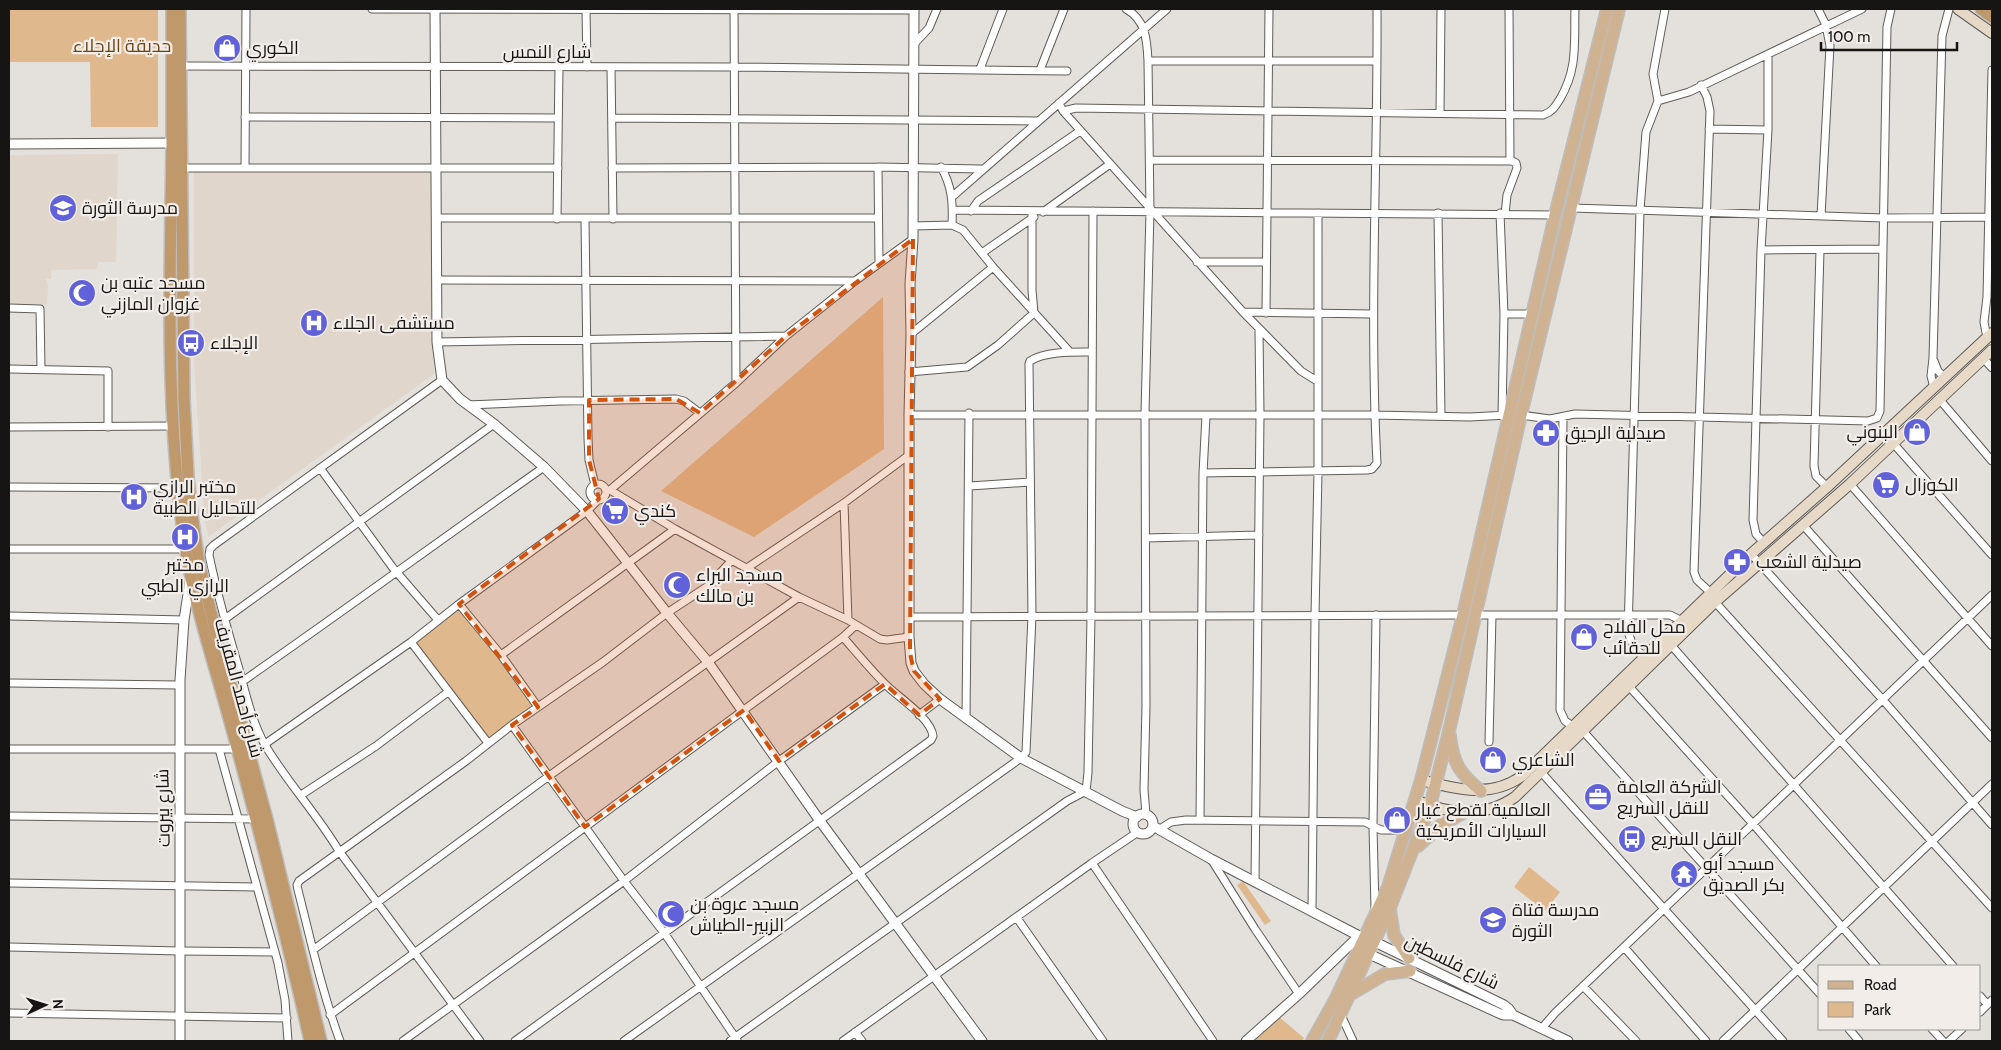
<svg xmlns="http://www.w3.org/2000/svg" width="2001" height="1050" viewBox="0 0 2001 1050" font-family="Cabin,Cairo,sans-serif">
	<rect width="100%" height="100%" fill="#e4e0db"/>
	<!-- built -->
	<path fill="#e0d6cb" d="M118,154L116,262H98L97,269L51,270V279H46L48,287L47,304H9V155Z
		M194,172H433L434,374L208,537L204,512L194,360Z"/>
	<!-- green -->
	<path fill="#e0b88e" d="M9,9H158V127H91L90,62H9Z
		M883,297L884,449L754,537L661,491Z
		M459,605L537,707L488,742L411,642Z
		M1529,867L1560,892L1545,911L1514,887Z
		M1243,881L1271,921L1265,925L1237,885Z
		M1279,1017L1304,1038L1302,1041H1252Z"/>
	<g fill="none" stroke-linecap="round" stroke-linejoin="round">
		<!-- minor casing -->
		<g stroke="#605c57" stroke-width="9">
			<path id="minor" d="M372,9L914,10
				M586,9L587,67
				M734,9L736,383
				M1126,9C1146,20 1147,40 1148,61L1150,211L1145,414L1146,706L1144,790L1146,814
				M1509,9L1510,161
				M1818,9L1826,25L1830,46L1821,216
				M914,44L929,28L937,9
				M1148,61H1377
				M181,66L734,67L1067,71
				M611,67L613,219
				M980,69L1003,9
				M1040,70L1064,9
				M1701,85L1707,97L1710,111L1694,572L1697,580L1711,593
				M1658,101L1689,92L1862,9
				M1059,103L1063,111L1243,312L1301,371L1317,381
				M1063,111L1076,108L1543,115C1552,112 1555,107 1560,99C1578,68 1574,44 1575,9
				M1440,113L1441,9
				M245,117L558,118
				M612,118L1037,121
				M1709,129L1768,130
				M1150,160L1512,161L1516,163L1517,168L1507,195L1505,214
				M878,167L879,263
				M181,168H558
				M245,168L246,9
				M612,168L878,167L981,169
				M953,196L1167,9
				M1572,208L1884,218L1992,217
				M953,210L1555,215
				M971,211L978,201L1080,131
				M1043,212L1110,164
				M1438,213L1441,416
				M1500,213L1504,314L1502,416
				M437,218H878
				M557,219L559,67
				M585,219L588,438L589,460L595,485
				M952,225L963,230L993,267L1070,352
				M913,226L952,225C953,203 952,186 941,167
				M1761,250L1883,249
				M1820,250L1814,466L1816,476L1827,487
				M982,253L1034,217
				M1197,262H1266
				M438,280L855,281
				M9,308L40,309L41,369
				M1243,312L1373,314
				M1266,313L1269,9
				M1504,314H1532
				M911,334L993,267
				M1987,338L1984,322L1987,297L1992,70
				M437,342L786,336
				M1983,358L1992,368
				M1934,361L1938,371L1945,378
				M9,369L108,371V427
				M909,372L967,367L998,345L1034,313L1032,290V211
				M442,380L214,545L210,549L209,555C217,594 228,632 239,669C246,695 252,722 265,745C287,782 317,814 339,851L480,1041
				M1934,388L1931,376L1933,358L1942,36L1949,9
				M1940,400L1992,461
				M468,405L560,401L676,399L684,401L700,413
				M909,415H1374L1470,417L1508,415
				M1521,415L1550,419L1575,414L1868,421L1877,418L1880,411L1887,27L1891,9
				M1563,417L1560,710L1565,721L1574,727
				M9,427L173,426
				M1893,443L1992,555
				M320,468L393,568L438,620
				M1203,473L1367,470L1372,469L1377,463C1369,312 1378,160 1377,9
				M1850,484L1992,646
				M590 492a8 8 0 1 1 16 0a8 8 0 1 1-16 0Z
				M970,486L1030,482
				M9,487L177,488
				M606,490H610L736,383L786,336L855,281L913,239
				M610,490L675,529L799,597L848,620L880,639L887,640L909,637
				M844,503L848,620
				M1803,525L1992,738
				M1146,538L1259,535
				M1764,543L1756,534L1753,520L1761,250L1768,130V54
				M9,549H186
				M1751,554L1883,700L1992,825
				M747,568L844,503L909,455
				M1715,602L1992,908
				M459,604L501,655L538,707
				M1475,615H1670L1682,621
				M9,616L184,620
				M910,617L1463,615
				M225,619L494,424
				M411,642L488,743
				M1671,645L1953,966
				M501,655L675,529
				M1644,657L1633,646L1628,632L1640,210L1646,132L1658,101L1653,74L1665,9
				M243,681C344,611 443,538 544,467
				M9,683L180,685
				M1626,683L1753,824L1876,966
				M919,715L940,699
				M966,719L969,413
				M512,725L624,881L665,934L737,1040
				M1582,730L1820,994
				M1489,742L1492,615
				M265,744L411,642L459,604L587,511L598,500
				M9,749H237
				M219,749L278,963L285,1000L288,1041
				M1541,772L1783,1041
				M301,795L376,746L448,692
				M9,816L256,819
				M1200,820L1203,473L1206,416
				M1160,829L1171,822L1186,820L1365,822L1381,830H1406
				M1211,859L1255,929L1299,994
				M1092,863L1213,1041
				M1255,882L1260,415L1259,329
				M9,883L256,887
				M1375,910L1373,826L1376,615
				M1312,911L1315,615L1318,472V213
				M1017,918L1103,1041
				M9,947L180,951L275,952
				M1624,947L1706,1041
				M313,950L549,776L799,597
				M1583,986L1636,1041
				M1980,996L1987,1004
				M1980,1012L1992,1000
				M9,1013L287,1018
				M330,1015L843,637L856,625
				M1341,1015L1353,1041
				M1542,1028L1555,1013L1992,595
				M1849,1029L1859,1041
				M1932,1029L1943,1041
				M855,1032L862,1041
				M340,1041C322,992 311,941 298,890L297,885L299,881L466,761L512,725L603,662L667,613L708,586L732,560
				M403,1041L624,881L779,761L885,684
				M515,1041L931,740L933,736C931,718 898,697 886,685C871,670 857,653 843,637
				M624,1041L1021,758L1026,752L1032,616L1029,364L1030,361C1045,351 1075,352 1092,352
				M730,1041L1067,801L1086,791L1088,773L1091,616L1093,211
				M843,1041L1092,863L1138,832
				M1723,1041L1992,784
				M1949,1041L1962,1029"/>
		</g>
		<!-- tertiary casing -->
		<g stroke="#605c57" stroke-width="11">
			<path id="tertiary" d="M435,9L437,342L442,380L460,399L494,424L544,467L587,511L606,535L667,613L708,662L820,821L982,1041
				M914,9L913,239L910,284L911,334L909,415V637L911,663L914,671L924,684L940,699L1021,758L1122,811L1137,817
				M9,144L172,143
				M1133 824a10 10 0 1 1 20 0a10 10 0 1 1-20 0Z
				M1153,826L1211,859L1365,939
				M1375,942L1504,1005L1509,1009L1513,1015
				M1369,954L1503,1015H1513L1568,1041
				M180,1041V680L184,620L190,581
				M1246,1041L1299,994L1359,936"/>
		</g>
		<!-- secondary casing -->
		<g stroke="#605c57" stroke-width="12">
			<path id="secondary" d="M1958,9L1992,33
				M1421,780C1456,789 1490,799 1522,776L1751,554L1827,487L1992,333
				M1415,800C1449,814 1483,819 1515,797L1715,602L1850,484L1992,350"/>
		</g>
		<!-- primary casing -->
		<g stroke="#bebdbd" stroke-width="14">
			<path id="primary" d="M1450,736C1453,763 1460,774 1481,791
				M1418,846L1441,825L1463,813
				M1390,910L1394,935L1409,958
				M1353,993L1385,974L1410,971
				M1312,1041L1335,1000L1388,887L1421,780L1463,615L1555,215L1607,9
				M1328,1041L1391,905L1430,806L1449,731L1521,415L1619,9"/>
		</g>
		<!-- trunk casing -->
		<g stroke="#bebdbd" stroke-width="14">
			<path id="trunk" d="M172,9C172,54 172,100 172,146C170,280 165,413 185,546C195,608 216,669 232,729C260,833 287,937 310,1041
				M180,9L184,399L188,476L192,515L199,563L211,613L267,819L321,1041
				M1981,9L1992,17"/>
		</g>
		<!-- minor -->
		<use href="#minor" stroke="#fff" stroke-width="7"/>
		<!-- tertiary -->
		<use href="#tertiary" stroke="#fff" stroke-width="9"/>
		<!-- secondary -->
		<use href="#secondary" stroke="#e7d9c8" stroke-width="10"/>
		<!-- primary -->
		<use href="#primary" stroke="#cfb291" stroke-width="11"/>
		<!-- trunk -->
		<use href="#trunk" stroke="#bf986c" stroke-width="11"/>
	</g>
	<!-- marked area -->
	<path fill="#d3520d" fill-opacity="0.2" stroke="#d3520d" stroke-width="4" stroke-dasharray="10 6" stroke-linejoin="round" d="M913,239L910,653L914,671L940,699L919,715L885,684L779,761L744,710L585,827L512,725L538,707L459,604L599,499L589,460V400L676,399L700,413L786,336Z"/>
	<!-- icons -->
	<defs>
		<g id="shop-disc" transform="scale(1.4375)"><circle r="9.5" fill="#6162da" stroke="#f2ede8"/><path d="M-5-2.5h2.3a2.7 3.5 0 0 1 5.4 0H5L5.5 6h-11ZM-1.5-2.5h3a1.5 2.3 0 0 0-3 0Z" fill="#fff"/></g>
		<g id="school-disc" transform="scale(1.4375)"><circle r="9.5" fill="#6162da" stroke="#f2ede8"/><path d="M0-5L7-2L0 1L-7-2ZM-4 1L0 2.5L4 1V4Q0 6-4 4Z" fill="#fff"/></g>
		<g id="mosque-disc" transform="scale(1.4375)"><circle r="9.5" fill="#6162da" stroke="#f2ede8"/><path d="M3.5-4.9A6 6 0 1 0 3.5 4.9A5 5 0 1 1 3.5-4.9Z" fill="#fff"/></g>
		<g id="hospital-disc" transform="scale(1.4375)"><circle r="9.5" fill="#6162da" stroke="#f2ede8"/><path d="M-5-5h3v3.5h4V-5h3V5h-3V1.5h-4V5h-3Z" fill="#fff"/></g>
		<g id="bus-disc" transform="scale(1.4375)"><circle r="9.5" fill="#6162da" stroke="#f2ede8"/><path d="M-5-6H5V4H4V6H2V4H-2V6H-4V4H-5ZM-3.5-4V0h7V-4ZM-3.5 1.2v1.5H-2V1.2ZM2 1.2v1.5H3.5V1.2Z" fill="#fff"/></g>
		<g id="pharmacy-disc" transform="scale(1.4375)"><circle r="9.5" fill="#6162da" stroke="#f2ede8"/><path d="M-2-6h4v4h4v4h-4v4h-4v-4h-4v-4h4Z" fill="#fff"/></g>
		<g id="supermarket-disc" transform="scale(1.4375)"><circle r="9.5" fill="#6162da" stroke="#f2ede8"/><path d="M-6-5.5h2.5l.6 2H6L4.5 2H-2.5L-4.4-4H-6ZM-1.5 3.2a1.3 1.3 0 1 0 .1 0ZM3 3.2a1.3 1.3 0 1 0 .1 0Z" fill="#fff"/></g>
		<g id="office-disc" transform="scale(1.4375)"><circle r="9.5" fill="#6162da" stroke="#f2ede8"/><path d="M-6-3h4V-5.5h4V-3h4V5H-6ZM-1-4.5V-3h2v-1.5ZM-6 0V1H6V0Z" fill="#fff"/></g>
		<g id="temple-disc" transform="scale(1.4375)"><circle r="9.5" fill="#6162da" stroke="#f2ede8"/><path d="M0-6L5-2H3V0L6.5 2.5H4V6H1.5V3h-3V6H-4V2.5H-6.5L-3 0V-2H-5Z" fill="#fff"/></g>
	</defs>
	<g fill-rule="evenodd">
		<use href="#shop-disc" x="227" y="48"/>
		<use href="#school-disc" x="63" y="208"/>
		<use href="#mosque-disc" x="82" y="293"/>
		<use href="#hospital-disc" x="314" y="323"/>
		<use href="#bus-disc" x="191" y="343"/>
		<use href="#shop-disc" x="1917" y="432"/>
		<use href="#pharmacy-disc" x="1546" y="433"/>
		<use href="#supermarket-disc" x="1886" y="485"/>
		<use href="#hospital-disc" x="134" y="497"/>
		<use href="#supermarket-disc" x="615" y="511"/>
		<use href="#hospital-disc" x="185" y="537"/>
		<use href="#pharmacy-disc" x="1737" y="562"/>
		<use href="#mosque-disc" x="677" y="585"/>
		<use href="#shop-disc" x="1584" y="637"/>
		<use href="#shop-disc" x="1493" y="760"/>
		<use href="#office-disc" x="1598" y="797"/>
		<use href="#shop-disc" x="1397" y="820"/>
		<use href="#bus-disc" x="1632" y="839"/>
		<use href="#temple-disc" x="1684" y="874"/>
		<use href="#mosque-disc" x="671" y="914"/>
		<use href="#school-disc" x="1493" y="920"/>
	</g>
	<g text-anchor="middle" stroke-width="4.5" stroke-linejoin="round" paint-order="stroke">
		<!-- park labels -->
		<g font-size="18" fill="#6c4614" stroke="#f2ede8">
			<text x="122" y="52">حديقة الإجلاء</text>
		</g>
		<!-- poi labels -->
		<g font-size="18" fill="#171513" stroke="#f2ede8" text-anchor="start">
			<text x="246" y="54">الكوري</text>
			<text x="82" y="214">مدرسة الثورة</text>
			<text x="101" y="289">مسجد عتبه بن<tspan x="101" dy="21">غزوان المازني</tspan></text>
			<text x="333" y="329">مستشفى الجلاء</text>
			<text x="210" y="349">الإجلاء</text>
			<text x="1898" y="438" text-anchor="end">البنوني</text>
			<text x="1565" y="439">صيدلية الرحيق</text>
			<text x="1905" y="491">الكوزال</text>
			<text x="153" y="493">مختبر الرازي<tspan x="153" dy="21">للتحاليل الطبية</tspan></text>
			<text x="634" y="517">كندي</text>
			<text x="1756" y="568">صيدلية الشعب</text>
			<text x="185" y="571" text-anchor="middle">مختبر<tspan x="185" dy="21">الرازي الطبي</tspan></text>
			<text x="696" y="581">مسجد البراء<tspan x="696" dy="21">بن مالك</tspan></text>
			<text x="1603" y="633">محل الفلاح<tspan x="1603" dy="21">للحقائب</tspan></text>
			<text x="1512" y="766">الشاعري</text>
			<text x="1617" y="793">الشركة العامة<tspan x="1617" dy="21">للنقل السريع</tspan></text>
			<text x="1416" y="816">العالمية لقطع غيار<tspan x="1416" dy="21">السيارات الأمريكية</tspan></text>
			<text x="1651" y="845">النقل السريع</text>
			<text x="1703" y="870">مسجد أبو<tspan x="1703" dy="21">بكر الصديق</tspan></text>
			<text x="690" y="910">مسجد عروة بن<tspan x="690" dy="21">الزبير-الطياش</tspan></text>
			<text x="1512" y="916">مدرسة فتاة<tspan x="1512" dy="21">الثورة</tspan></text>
		</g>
		<!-- street labels -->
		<g font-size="18" fill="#171513" stroke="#f2ede8">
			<text x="547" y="58">شارع النمس</text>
			<text transform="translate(239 688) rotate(75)" y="6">شارع أحمد المقريف</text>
			<text transform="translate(163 808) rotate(-91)" y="6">شارع بيروت</text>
			<text transform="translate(1452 962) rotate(26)" y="6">شارع فلسطين</text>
		</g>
	</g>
	<!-- border -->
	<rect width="2001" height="1050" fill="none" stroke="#171513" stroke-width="20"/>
	<!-- legend -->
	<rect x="1818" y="965" width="162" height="65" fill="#f2ede8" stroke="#9a9793"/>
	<rect x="1828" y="981" width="25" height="8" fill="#cfb291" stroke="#9a9793"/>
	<text x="1864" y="990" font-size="15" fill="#171513">Road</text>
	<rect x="1828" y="1002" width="25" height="15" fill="#e0b88e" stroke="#9a9793"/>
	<text x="1864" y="1015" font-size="15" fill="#171513">Park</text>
	<!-- north arrow -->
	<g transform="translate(45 1005) rotate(86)" stroke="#f2ede8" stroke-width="4" paint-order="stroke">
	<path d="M0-4L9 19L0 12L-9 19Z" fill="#171513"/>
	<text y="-8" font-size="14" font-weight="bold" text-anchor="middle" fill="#171513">N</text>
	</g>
	<!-- scale -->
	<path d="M1821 42v8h136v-8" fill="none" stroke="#171513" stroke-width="2.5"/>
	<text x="1828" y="42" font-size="15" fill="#171513" stroke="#f2ede8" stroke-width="4" paint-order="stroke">100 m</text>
</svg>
